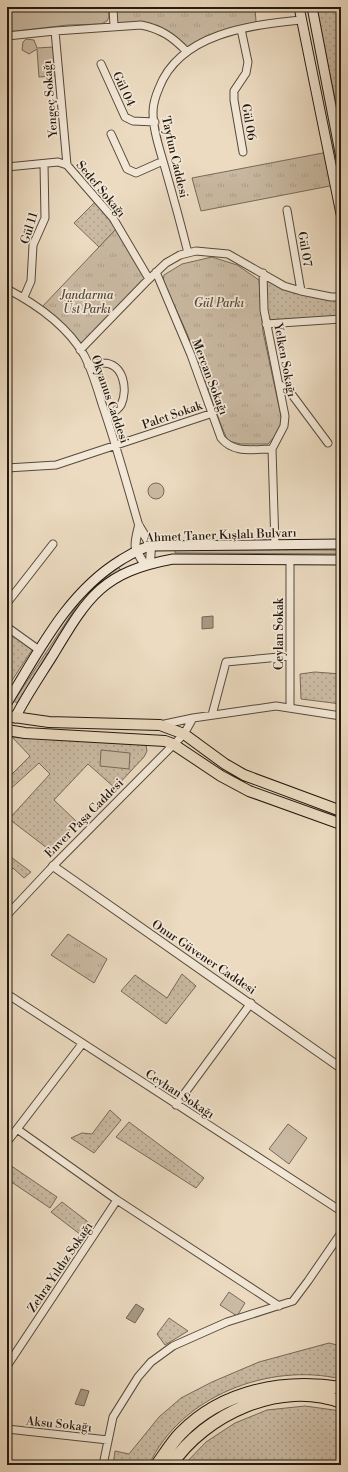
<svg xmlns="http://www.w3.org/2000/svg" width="348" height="1472" viewBox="0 0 348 1472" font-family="'Libre Bodoni',serif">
	<defs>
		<pattern id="grass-dots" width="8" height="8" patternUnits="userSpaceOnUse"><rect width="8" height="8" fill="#cabaa3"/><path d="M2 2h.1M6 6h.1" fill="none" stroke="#ad9f8b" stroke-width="1.8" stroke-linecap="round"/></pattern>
		<pattern id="park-tufts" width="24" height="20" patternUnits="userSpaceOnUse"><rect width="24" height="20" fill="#cabaa3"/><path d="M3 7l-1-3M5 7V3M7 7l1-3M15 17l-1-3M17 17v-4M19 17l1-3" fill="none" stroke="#ad9f8b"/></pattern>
	</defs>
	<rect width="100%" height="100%" fill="#ecdbc1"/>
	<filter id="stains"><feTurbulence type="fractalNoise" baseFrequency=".005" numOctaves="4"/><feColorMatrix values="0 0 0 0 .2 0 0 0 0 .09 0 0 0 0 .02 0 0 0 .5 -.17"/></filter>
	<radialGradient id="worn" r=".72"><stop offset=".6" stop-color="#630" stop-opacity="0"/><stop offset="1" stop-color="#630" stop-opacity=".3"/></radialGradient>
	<!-- grass -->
	<path fill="url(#grass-dots)" stroke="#766a59" d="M316,7H341V128Z
		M98,199L118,227L99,247L74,223Z
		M263,273L284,286L341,297V319L266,324Z
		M175,550H341V554L175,553Z
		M118,567L121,570L99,585L87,596L17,703L14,701L84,595Z
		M7,631L32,650L7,688Z
		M315,672L341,674V704L301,699L300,674Z
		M12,737L146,745L147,751L144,757L115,788L88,764L54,800L77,822L51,851L9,819L50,774L39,763L7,792V779L30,756Z
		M7,854L31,872L24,878L13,868L7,874Z
		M182,974L196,986L166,1024L121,991L135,975L167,998Z
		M110,1110L121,1120L94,1153L71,1138L82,1133L92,1134Z
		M129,1122L204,1178L196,1188L116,1137Z
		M7,1163L57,1197L50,1208L7,1179Z
		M62,1202L92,1225L85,1238L51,1212Z
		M169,1318L188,1331L165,1345L157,1334Z
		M329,1343L341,1346V1379C270,1362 180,1396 149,1465H113L115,1451L129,1454L159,1417L181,1398L212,1382L259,1362Z
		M305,1406L341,1411V1465H184L206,1442L235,1423L267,1410Z"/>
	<!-- park -->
	<path fill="url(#park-tufts)" stroke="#766a59" d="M113,7H255L256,22L188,48L162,29L114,26Z
		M328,152L335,185L201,211L192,178Z
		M118,227L149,279L80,350L40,309Z
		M212,257L237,265L259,280L263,332L282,421L276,435L268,444H241L228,441C216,416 209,389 199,364C189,336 176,309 163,282L164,275L182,264Z
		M68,934L107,959L94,983L51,955Z"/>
	<!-- pitch -->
	<path fill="#cabaa3" stroke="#766a59" d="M7,7H108L109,17L107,21L101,24L68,25L7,32Z
		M26,39L34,40L37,48L53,47L56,76L39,77L37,49L29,54L22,50L23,42Z
		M148 491a8 8 0 1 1 16 0a8 8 0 1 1-16 0Z
		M101,750L130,753L129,769L100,766Z
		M288,1124L307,1138L289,1164L269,1149Z
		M229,1292L245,1303L237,1316L220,1305Z"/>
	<!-- water -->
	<path fill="#a89984" stroke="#736655" d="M213,616V628L202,629V617Z
		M136,1304L144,1309L135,1323L126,1318Z
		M81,1389L89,1391L84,1406L75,1404Z"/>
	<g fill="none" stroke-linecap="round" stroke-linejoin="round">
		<!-- minor casing -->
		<g stroke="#554a3c" stroke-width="9">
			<path id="minor" d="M113,7L114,27
				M241,29L248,62L246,73L234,91V100L243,152
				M55,31L67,165
				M7,36L55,31L141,25C161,29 173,37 187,52
				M101,64L125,117L133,121L155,122
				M111,134L127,169L136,173L163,161
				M7,167L58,162L67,165L113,218L149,279
				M287,210L301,291
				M188,253C181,225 173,196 165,168C160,150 153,131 153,112C153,104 156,95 159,88C180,33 251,25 301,20
				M156,272L191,355L221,438C234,454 253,449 272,449
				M263,273L264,310L285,416L284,426L272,449
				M7,289C36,304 67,326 84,355C92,370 97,388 102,404C116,444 127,485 139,526
				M24,297L31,281L33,245L45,218L44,164
				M266,324L341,319
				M80,350L145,283L166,263L180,255L196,251L228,254L284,286L301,291L331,297H341
				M88,365C93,364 98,362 103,363C124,363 128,390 121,405C118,410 111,414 107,417
				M279,384L290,392L328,443
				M272,449L275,545
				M7,468L56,465L213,413
				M290,560V707
				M7,603L53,544
				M7,627L39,650
				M212,715L226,662L290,656
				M160,725L193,718
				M7,915L53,866L184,734L193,718L276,706L341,716
				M7,994L341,1211
				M176,1105L251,1003
				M17,1129L117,1200L279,1306
				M7,1142L82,1044
				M7,1366L117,1200
				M7,1429L108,1440
				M103,1465L113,1417L138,1377L151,1362L173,1346L227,1322L293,1301L308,1281L341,1233"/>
		</g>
		<!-- tertiary casing -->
		<g stroke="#554a3c" stroke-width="10">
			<path id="tertiary" d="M139,526C134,546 133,547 145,565
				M139,526L151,546L150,563
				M53,866L341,1068"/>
		</g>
		<!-- secondary casing -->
		<g stroke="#23190f" stroke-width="11">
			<path id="secondary" d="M299,7L341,214
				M312,7L341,158
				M7,703C39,651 67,593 121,560C131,554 140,548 151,546L341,544
				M15,718C26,696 40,676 53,655C88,597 102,572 173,559L341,560"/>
		</g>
		<!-- primary casing -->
		<g stroke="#23190f" stroke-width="12">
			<path id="primary" d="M7,716L49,722L160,725L184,734L225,764L244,775L341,811
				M7,730L25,733L165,741L173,744L221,776L249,791L341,824"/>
		</g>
		<!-- motorway casing -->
		<g stroke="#23190f" stroke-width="14">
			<path id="motorway" d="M157,1465C165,1454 172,1442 181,1433C223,1390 284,1379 341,1388
				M171,1465C205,1414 281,1379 341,1402"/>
		</g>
		<!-- minor -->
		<use href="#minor" stroke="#f3e8d7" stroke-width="7"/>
		<!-- tertiary -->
		<use href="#tertiary" stroke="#f3e8d7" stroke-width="8"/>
		<!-- secondary -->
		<use href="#secondary" stroke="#f3e8d7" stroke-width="9"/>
		<!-- primary -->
		<use href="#primary" stroke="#ecdbc1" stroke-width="10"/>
		<!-- motorway -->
		<use href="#motorway" stroke="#ecdbc1" stroke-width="12"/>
	</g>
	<g text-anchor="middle" stroke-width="3.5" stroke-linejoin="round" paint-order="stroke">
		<!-- street labels -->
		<g font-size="12" fill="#23190f" stroke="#f3e8d7">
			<text transform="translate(124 89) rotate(65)" y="4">Gül 04</text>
			<text transform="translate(50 99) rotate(-95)" y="4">Yengeç Sokağı</text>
			<text transform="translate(249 122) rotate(80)" y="4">Gül 06</text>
			<text transform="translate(175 157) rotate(77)" y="4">Tayfun Caddesi</text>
			<text transform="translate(101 189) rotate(50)" y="4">Sedef Sokağı</text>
			<text transform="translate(29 228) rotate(-73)" y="4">Gül 11</text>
			<text transform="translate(305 249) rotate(80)" y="4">Gül 07</text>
			<text transform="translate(285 360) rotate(79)" y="4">Yelken Sokağı</text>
			<text transform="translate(210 377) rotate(69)" y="4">Mercan Sokağı</text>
			<text transform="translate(110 399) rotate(71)" y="4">Okyanus Caddesi</text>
			<text transform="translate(172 415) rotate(-19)" y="4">Palet Sokak</text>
			<text transform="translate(221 535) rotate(-2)" y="4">Ahmet Taner Kışlalı Bulvarı</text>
			<text transform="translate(279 634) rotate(-90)" y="4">Ceylan Sokak</text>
			<text transform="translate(84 818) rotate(-45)" y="4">Enver Paşa Caddesi</text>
			<text transform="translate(204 957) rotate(34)" y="4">Onur Güvener Caddesi</text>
			<text transform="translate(180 1094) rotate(33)" y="4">Ceyhan Sokağı</text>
			<text transform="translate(60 1267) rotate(-56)" y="4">Zehra Yıldız Sokağı</text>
			<text transform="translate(59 1424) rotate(6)" y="4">Aksu Sokağı</text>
		</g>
		<!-- park labels -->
		<g font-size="12" font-style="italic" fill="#55493b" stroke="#f3e8d7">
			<text x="87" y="299">Jandarma<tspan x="87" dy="14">Üst Parkı</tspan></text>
			<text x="219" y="307">Gül Parkı</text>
		</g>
	</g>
	<!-- margin -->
	<rect width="348" height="1472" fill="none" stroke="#ecdbc1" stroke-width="24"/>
	<rect x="8" y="8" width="332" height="1456" fill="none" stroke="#23190f" stroke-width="2"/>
	<rect x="12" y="12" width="324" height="1448" fill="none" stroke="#23190f"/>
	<rect width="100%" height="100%" filter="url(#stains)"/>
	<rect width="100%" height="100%" fill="url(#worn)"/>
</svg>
